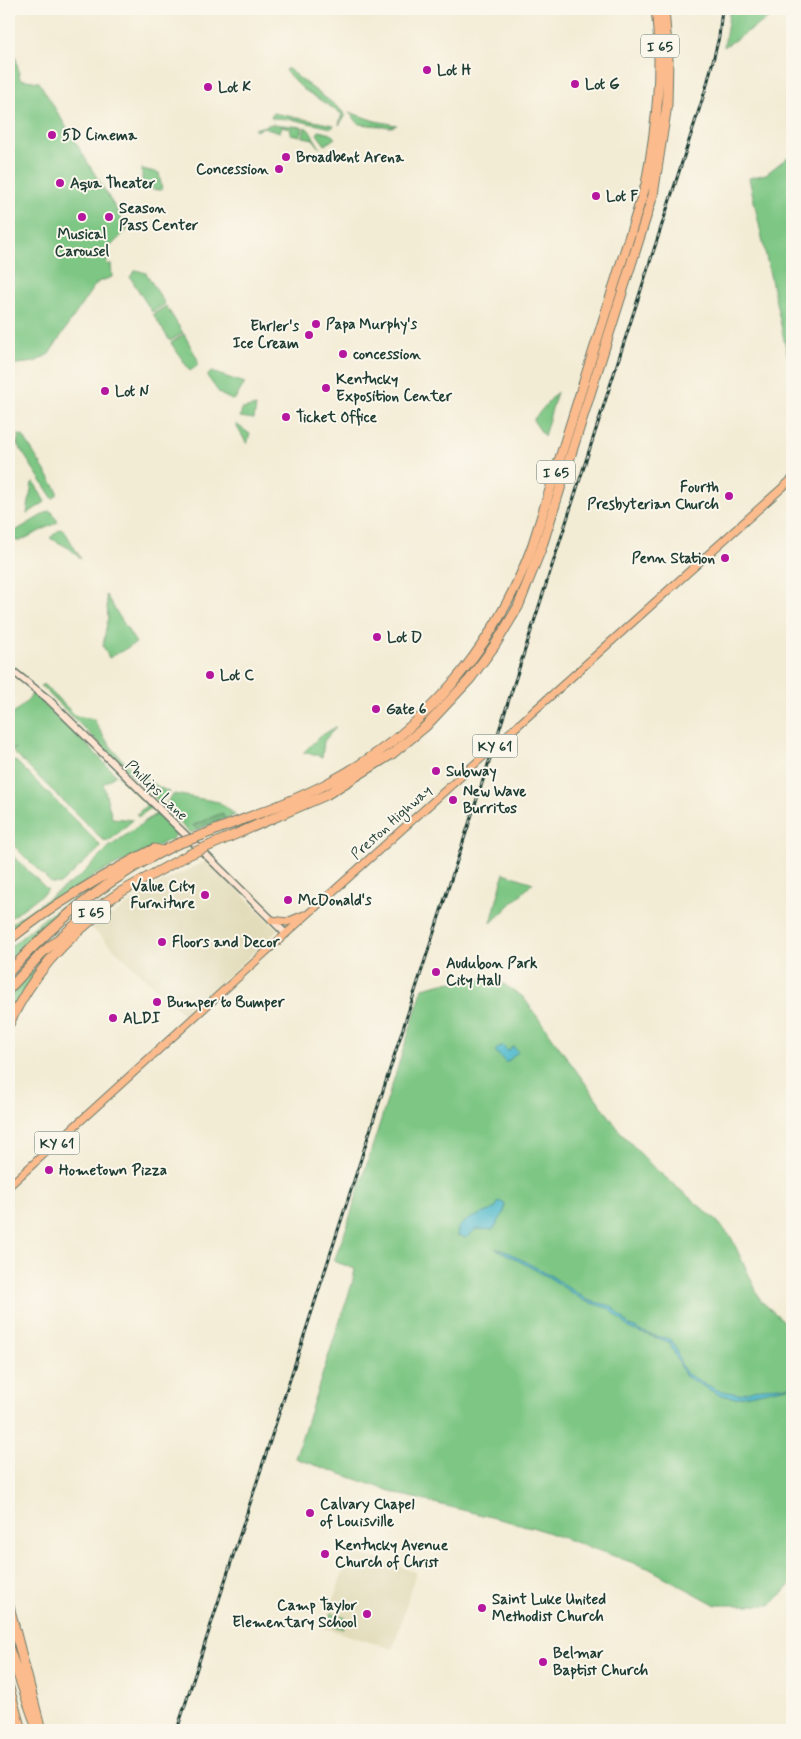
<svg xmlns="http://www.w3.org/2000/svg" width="801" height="1739" viewBox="0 0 801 1739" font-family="Mynerve,sans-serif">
	<rect width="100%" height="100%" fill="#fbf7ec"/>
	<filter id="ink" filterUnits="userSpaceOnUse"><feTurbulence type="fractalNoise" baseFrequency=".02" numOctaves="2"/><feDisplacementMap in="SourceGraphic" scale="10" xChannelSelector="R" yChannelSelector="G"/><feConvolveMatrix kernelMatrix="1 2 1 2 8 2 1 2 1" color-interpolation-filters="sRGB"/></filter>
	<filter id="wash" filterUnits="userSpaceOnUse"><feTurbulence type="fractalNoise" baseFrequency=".0096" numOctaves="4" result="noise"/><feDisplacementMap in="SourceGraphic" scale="20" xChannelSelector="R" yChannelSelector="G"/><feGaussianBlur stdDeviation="1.12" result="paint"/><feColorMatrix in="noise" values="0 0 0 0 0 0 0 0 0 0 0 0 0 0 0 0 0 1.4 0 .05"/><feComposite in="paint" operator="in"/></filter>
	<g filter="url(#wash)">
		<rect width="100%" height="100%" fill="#f3ecd5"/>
		<!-- built -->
		<path fill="#e2dcba" d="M208,860L278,930L185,1016L92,928L161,883Z
			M350,1551L416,1572L393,1649L324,1628Z"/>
		<!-- green -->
		<path fill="#7dc683" stroke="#4e825c" d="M730,9H767L772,16L724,47Z
			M9,25L20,79L39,82L128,229L111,246L108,245L105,254L110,256L109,260H106L108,265L111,264L112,277L98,282L92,289L49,354L35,362L9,365Z
			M286,69H289C300,81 341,107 345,115L339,125L342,114L303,89L285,71Z
			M349,112L375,121L397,125L391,127L359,124Z
			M273,113L334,125L332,128L290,119L271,118Z
			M272,124L303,127L301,136L290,134L291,129L282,126L280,132L263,127L256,131L254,129Z
			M305,127L309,130L320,148L313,139L303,137Z
			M319,131L331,134L335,138L325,145L317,134Z
			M792,154V376L749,178L766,174Z
			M142,169L159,173L162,190L142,189Z
			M136,270L146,273L165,304L152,312L130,277Z
			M166,306L183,333L170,341L153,314Z
			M184,334L198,360L197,366L190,371L171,343Z
			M211,372L245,383L235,399L232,400L220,394L207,376Z
			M557,392L544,436L533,420Z
			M256,406L254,419L240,417L242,409Z
			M236,424L250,434L247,444L237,427Z
			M19,435L23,436L57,490V495L53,499L17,444Z
			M34,482L45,502L27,514L32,483Z
			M49,511L52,512L58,522L20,541H16L12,533Z
			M60,529L64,530L81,559L69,548L50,538Z
			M106,595L136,643L109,658L103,646L108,617Z
			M43,684L76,716L94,719C108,750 137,778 169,792L160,803L41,686Z
			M32,693C44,702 54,717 66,723L116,775L103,784L112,818L133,820L109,841L103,840L13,752L15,747L12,751L9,748V718L30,698Z
			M336,727L324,741L322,757L310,753H303L319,737Z
			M9,759L17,762L100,845L98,850L60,884L51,883L9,841Z
			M117,775L150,804L151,808L138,817L137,814L147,805Z
			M174,794L219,802L235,815L225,819L222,813L193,825L197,830L190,833L163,807Z
			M157,813L161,814L172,827L158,814L145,821L155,815L159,816L180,836L176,834L172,839L99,873L39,912L9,935V925L79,877L109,847Z
			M13,856L48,890L9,919V857Z
			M504,873L533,883L491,923Z
			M86,891L48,920L9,959V948L46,917Z
			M45,958L46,960L9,1017V997Z
			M489,979L499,981L523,997L622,1134L652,1166L716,1220L731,1237L761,1301L792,1328V1583L771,1605H716L648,1568L535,1528L402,1495L295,1458L352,1284L355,1269L334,1261L346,1229L423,988L443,983Z
			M332,1613L346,1617L343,1629L327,1624Z"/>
		<!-- forest -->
		<path fill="#66ab71" stroke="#427452" d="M222,813L225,819L197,830L193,826Z"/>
		<!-- water -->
		<path fill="#4fb9cc" stroke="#377b80" d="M502,1045L508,1051L513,1046L518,1052L506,1063L495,1051Z
			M499,1201L505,1204L504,1213L493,1230L476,1229L466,1238L457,1235L458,1228C468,1216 482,1216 495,1208Z
			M495,1248L506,1251L553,1277L587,1300L612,1306L630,1326L651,1335L670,1339L675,1345L681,1364L687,1374L717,1390L739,1394L761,1388L792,1386L735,1398L717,1394L685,1376L669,1342L630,1329L610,1309L584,1301L550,1278Z"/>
	</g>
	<g filter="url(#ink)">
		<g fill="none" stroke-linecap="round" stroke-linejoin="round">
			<!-- secondary casing -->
			<g stroke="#697a6c" stroke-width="9">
				<path id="secondary" d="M9,668L48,699L286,934"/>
			</g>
			<!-- primary casing -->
			<g stroke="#697a6c" stroke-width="9">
				<path id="primary" d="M272,920L287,922L304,915
					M9,1186L279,940L792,479"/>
			</g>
			<!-- highway casing -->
			<g stroke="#697a6c" stroke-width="11">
				<path id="highway" d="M203,835C244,818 287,805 326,784C423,734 494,649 532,547L646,184C657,125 663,68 656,9
					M211,845L326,795L392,754L426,726L470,679L495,645L518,607L541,549L653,195L667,105L668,58L664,9
					M9,940C54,904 102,875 154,849L163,851
					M9,972C57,919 112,875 177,844
					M9,989L42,953L87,915L119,893L188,855
					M9,1024C30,978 64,939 106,909
					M9,1606L41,1730
					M9,1649L37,1728
					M9,1688L21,1730"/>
			</g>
			<!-- secondary -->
			<use href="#secondary" stroke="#fde4d1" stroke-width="6"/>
			<!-- primary -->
			<use href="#primary" stroke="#fbbb8c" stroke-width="7"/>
			<!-- highway -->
			<use href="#highway" stroke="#fbbb8c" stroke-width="9"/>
			<!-- rail casing -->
			<g stroke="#1f3d34" stroke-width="3">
				<path id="rail" d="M177,1730L706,88L719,37L722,9"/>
			</g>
			<!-- rail -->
			<use href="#rail" stroke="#fbf7ec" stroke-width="1" stroke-dasharray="4" stroke-linecap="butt"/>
			<!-- highway-bridge casing -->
			<g stroke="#697a6c" stroke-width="11" stroke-linecap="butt">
				<path id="highway-bridge" d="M177,844L203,835
					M188,855L211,845"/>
			</g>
			<!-- highway-bridge -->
			<use href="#highway-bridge" stroke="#fbbb8c" stroke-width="9"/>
		</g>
	</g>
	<!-- markers -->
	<g fill="#b5179e" stroke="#fbf7ec" stroke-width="2">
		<circle cx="427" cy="70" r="5"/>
		<circle cx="575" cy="84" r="5"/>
		<circle cx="208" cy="87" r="5"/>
		<circle cx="52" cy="135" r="5"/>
		<circle cx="286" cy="157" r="5"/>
		<circle cx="279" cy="169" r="5"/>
		<circle cx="60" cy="183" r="5"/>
		<circle cx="596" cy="196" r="5"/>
		<circle cx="82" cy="217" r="5"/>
		<circle cx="109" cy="217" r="5"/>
		<circle cx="316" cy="324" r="5"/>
		<circle cx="309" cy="335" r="5"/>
		<circle cx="343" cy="354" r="5"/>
		<circle cx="326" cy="388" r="5"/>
		<circle cx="105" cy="391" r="5"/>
		<circle cx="286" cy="417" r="5"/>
		<circle cx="729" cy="496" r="5"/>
		<circle cx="725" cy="558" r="5"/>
		<circle cx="377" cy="637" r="5"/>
		<circle cx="210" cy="675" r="5"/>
		<circle cx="376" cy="709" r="5"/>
		<circle cx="436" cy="771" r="5"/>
		<circle cx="453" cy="800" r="5"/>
		<circle cx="205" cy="895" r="5"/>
		<circle cx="288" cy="900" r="5"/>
		<circle cx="162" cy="942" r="5"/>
		<circle cx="436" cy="972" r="5"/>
		<circle cx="157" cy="1002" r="5"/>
		<circle cx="113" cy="1018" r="5"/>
		<circle cx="49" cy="1170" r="5"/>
		<circle cx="310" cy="1513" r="5"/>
		<circle cx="325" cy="1554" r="5"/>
		<circle cx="482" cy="1608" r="5"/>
		<circle cx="367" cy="1614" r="5"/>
		<circle cx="543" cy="1662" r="5"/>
	</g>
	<g text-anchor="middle" stroke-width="4" stroke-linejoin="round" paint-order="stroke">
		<!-- shield labels -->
		<g fill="#fbf7ec" stroke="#61756b" stroke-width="1">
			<rect x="641" y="34.5" width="38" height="23" rx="4"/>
			<rect x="537" y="460.5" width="38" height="23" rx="4"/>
			<rect x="472.5" y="734.5" width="45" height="23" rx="4"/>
			<rect x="72" y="900.5" width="38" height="23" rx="4"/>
			<rect x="34.5" y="1131.5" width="45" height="23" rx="4"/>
		</g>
		<g font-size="14" font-weight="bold" fill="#1f3d34">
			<text x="660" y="51">I 65</text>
			<text x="556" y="477">I 65</text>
			<text x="495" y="751">KY 61</text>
			<text x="91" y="917">I 65</text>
			<text x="57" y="1148">KY 61</text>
		</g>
		<!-- poi labels -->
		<g font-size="15" font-weight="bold" fill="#1f3d34" stroke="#fbf7ec" text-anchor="start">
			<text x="437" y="75">Lot H</text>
			<text x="585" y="89">Lot G</text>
			<text x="218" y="92">Lot K</text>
			<text x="62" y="140">5D Cinema</text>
			<text x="296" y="162">Broadbent Arena</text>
			<text x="269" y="174" text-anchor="end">Concession</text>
			<text x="70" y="188">Aqua Theater</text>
			<text x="606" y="201">Lot F</text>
			<text x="119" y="213">Season<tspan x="119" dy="17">Pass Center</tspan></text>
			<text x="82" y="239" text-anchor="middle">Musical<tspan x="82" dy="17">Carousel</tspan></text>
			<text x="326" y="329">Papa Murphy's</text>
			<text x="299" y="331" text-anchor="end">Ehrler's<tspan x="299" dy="17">Ice Cream</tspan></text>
			<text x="353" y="359">concession</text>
			<text x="336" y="384">Kentucky<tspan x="336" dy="17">Exposition Center</tspan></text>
			<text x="115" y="396">Lot N</text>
			<text x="296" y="422">Ticket Office</text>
			<text x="719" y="492" text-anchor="end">Fourth<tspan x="719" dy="17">Presbyterian Church</tspan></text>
			<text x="715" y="563" text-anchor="end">Penn Station</text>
			<text x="387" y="642">Lot D</text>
			<text x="220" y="680">Lot C</text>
			<text x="386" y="714">Gate 6</text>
			<text x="446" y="776">Subway</text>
			<text x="463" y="796">New Wave<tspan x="463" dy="17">Burritos</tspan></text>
			<text x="195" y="891" text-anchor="end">Value City<tspan x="195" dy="17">Furniture</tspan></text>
			<text x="298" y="905">McDonald's</text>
			<text x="172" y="947">Floors and Decor</text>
			<text x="446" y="968">Audubon Park<tspan x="446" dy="17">City Hall</tspan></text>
			<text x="167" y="1007">Bumper to Bumper</text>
			<text x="123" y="1023">ALDI</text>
			<text x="59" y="1175">Hometown Pizza</text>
			<text x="320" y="1509">Calvary Chapel<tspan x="320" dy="17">of Louisville</tspan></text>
			<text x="335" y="1550">Kentucky Avenue<tspan x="335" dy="17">Church of Christ</tspan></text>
			<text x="492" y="1604">Saint Luke United<tspan x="492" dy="17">Methodist Church</tspan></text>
			<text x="357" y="1610" text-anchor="end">Camp Taylor<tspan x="357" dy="17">Elementary School</tspan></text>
			<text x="553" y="1658">Belmar<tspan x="553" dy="17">Baptist Church</tspan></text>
		</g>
		<!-- street labels -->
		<g font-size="15" fill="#1f3d34" stroke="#fbf7ec">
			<text transform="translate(157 790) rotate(44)" y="5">Phillips Lane</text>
			<text transform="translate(391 822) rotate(-42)" y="5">Preston Highway</text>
		</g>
	</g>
	<!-- margin -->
	<rect width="801" height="1739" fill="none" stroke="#fbf7ec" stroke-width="30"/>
</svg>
